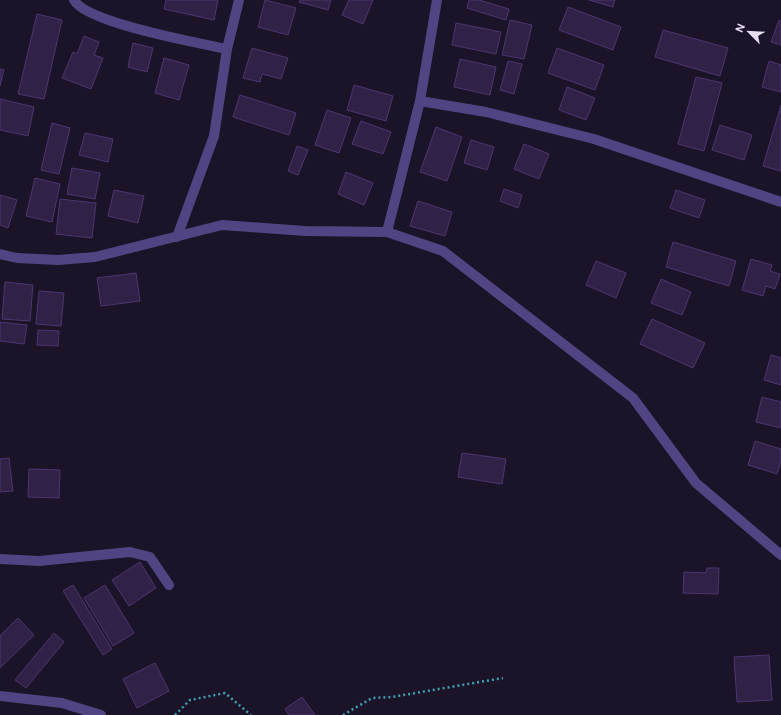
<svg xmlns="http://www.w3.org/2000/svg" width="781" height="715" viewBox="0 0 781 715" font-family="'DM Sans',sans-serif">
	<rect width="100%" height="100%" fill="#1b1328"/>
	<!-- building -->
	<path fill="#302147" stroke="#4d3671" d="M166,0H218L214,20L164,9Z
		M265,0L296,8L288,35L258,27Z
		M300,0H331L328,10L299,2Z
		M349,0H373L363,24L342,15Z
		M469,0H479L509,9L506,20L467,8Z
		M589,0H615L613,7Z
		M568,7L621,27L613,50L559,30Z
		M37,14L62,20L44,99L18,94Z
		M510,20L532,25L524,59L502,55Z
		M779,20L781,21V45L771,42Z
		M456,23L501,32L496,54L452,45Z
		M663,30L728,48L720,76L655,57Z
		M84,36L99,42L94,55L103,58L91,89L62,78L73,52L77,54Z
		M133,43L153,48L147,72L128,67Z
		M252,48L288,58L281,79L262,74L260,82L243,78Z
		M557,48L604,65L595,90L548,73Z
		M164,58L189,65L179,100L155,93Z
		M460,59L496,67L490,95L454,87Z
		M508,61L522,64L514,94L500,90Z
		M769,61L781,65V92L762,87Z
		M0,69L4,70L0,86Z
		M696,77L722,83L704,151L678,144Z
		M354,85L393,96L386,121L347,110Z
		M567,87L595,98L586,120L559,110Z
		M240,95L296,113L289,135L233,117Z
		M0,99L34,107L28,136L0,130Z
		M781,105V171L763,166Z
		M327,110L351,118L339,153L315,145Z
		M361,121L391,132L383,154L352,144Z
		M52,123L70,128L59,174L41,170Z
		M720,125L752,135L744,160L712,150Z
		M436,127L462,137L447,181L420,172Z
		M85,133L113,139L108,162L79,155Z
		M471,140L494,147L487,170L464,163Z
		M524,144L549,154L539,179L514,169Z
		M297,146L308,150L298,175L288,171Z
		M72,168L100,173L95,199L67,194Z
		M346,172L373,183L364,205L338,194Z
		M35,178L60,184L52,222L26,216Z
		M504,189L522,195L518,208L500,201Z
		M114,190L144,196L138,223L108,216Z
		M676,190L705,200L699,218L670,208Z
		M0,195L17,200L8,228L0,225Z
		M60,199L96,203L92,238L56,234Z
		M418,201L452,212L445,236L410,226Z
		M673,242L736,261L729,286L666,267Z
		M751,259L772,265L770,271L780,274L775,289L766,286L763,296L742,290Z
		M596,261L626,273L616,298L586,285Z
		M136,273L140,301L101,306L97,278Z
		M661,279L691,292L682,315L651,303Z
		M5,282L33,285L30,321L2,319Z
		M39,291L64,293L61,326L36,324Z
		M652,319L705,343L693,368L640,344Z
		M0,322L27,325L24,344L0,341Z
		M38,330L59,331L58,346L37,345Z
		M771,355L781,358V385L764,380Z
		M762,397L781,402V428L756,422Z
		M755,441L781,449V461L777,474L748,465Z
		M462,453L506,459L502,484L458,477Z
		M9,458L13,491L0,492V459Z
		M29,469L60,470L59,498L28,497Z
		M140,562L156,588L129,606L112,580Z
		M707,568H719L718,594L683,593L684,572L706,573Z
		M73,585L112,649L103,655L63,591Z
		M105,585L134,633L113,646L84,598Z
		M18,618L34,635L0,668V636Z
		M54,633L64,642L26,688L15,680Z
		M769,655L772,700L737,702L734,657Z
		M155,663L169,691L137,708L123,679Z
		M302,697L315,715H289L285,709Z"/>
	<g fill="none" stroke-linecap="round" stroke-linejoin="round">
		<!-- path -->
		<path stroke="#3ea1af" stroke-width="2.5" stroke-dasharray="2 3" stroke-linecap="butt" d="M175,715L190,700L225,693L251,715
			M343,715L372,698L392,697L503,678"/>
		<!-- minor -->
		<path stroke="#524482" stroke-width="10" d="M74,0C86,23 199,43 227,49
			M420,101L486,112L594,139L781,202
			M387,232L443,251L633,398L696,483L781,555
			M177,237L214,136L227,49L239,0
			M0,254L17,258L58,260L95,257L222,225L305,231L387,232L420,101L437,0
			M0,559L39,561L130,552L150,557L169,585
			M0,696L62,703L101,715"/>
	</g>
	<!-- north arrow -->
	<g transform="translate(749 32) rotate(294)" stroke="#1b1328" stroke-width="3" paint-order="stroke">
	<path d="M0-3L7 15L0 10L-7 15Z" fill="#e7defb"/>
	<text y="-6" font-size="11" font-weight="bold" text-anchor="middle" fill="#e7defb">N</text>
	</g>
</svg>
